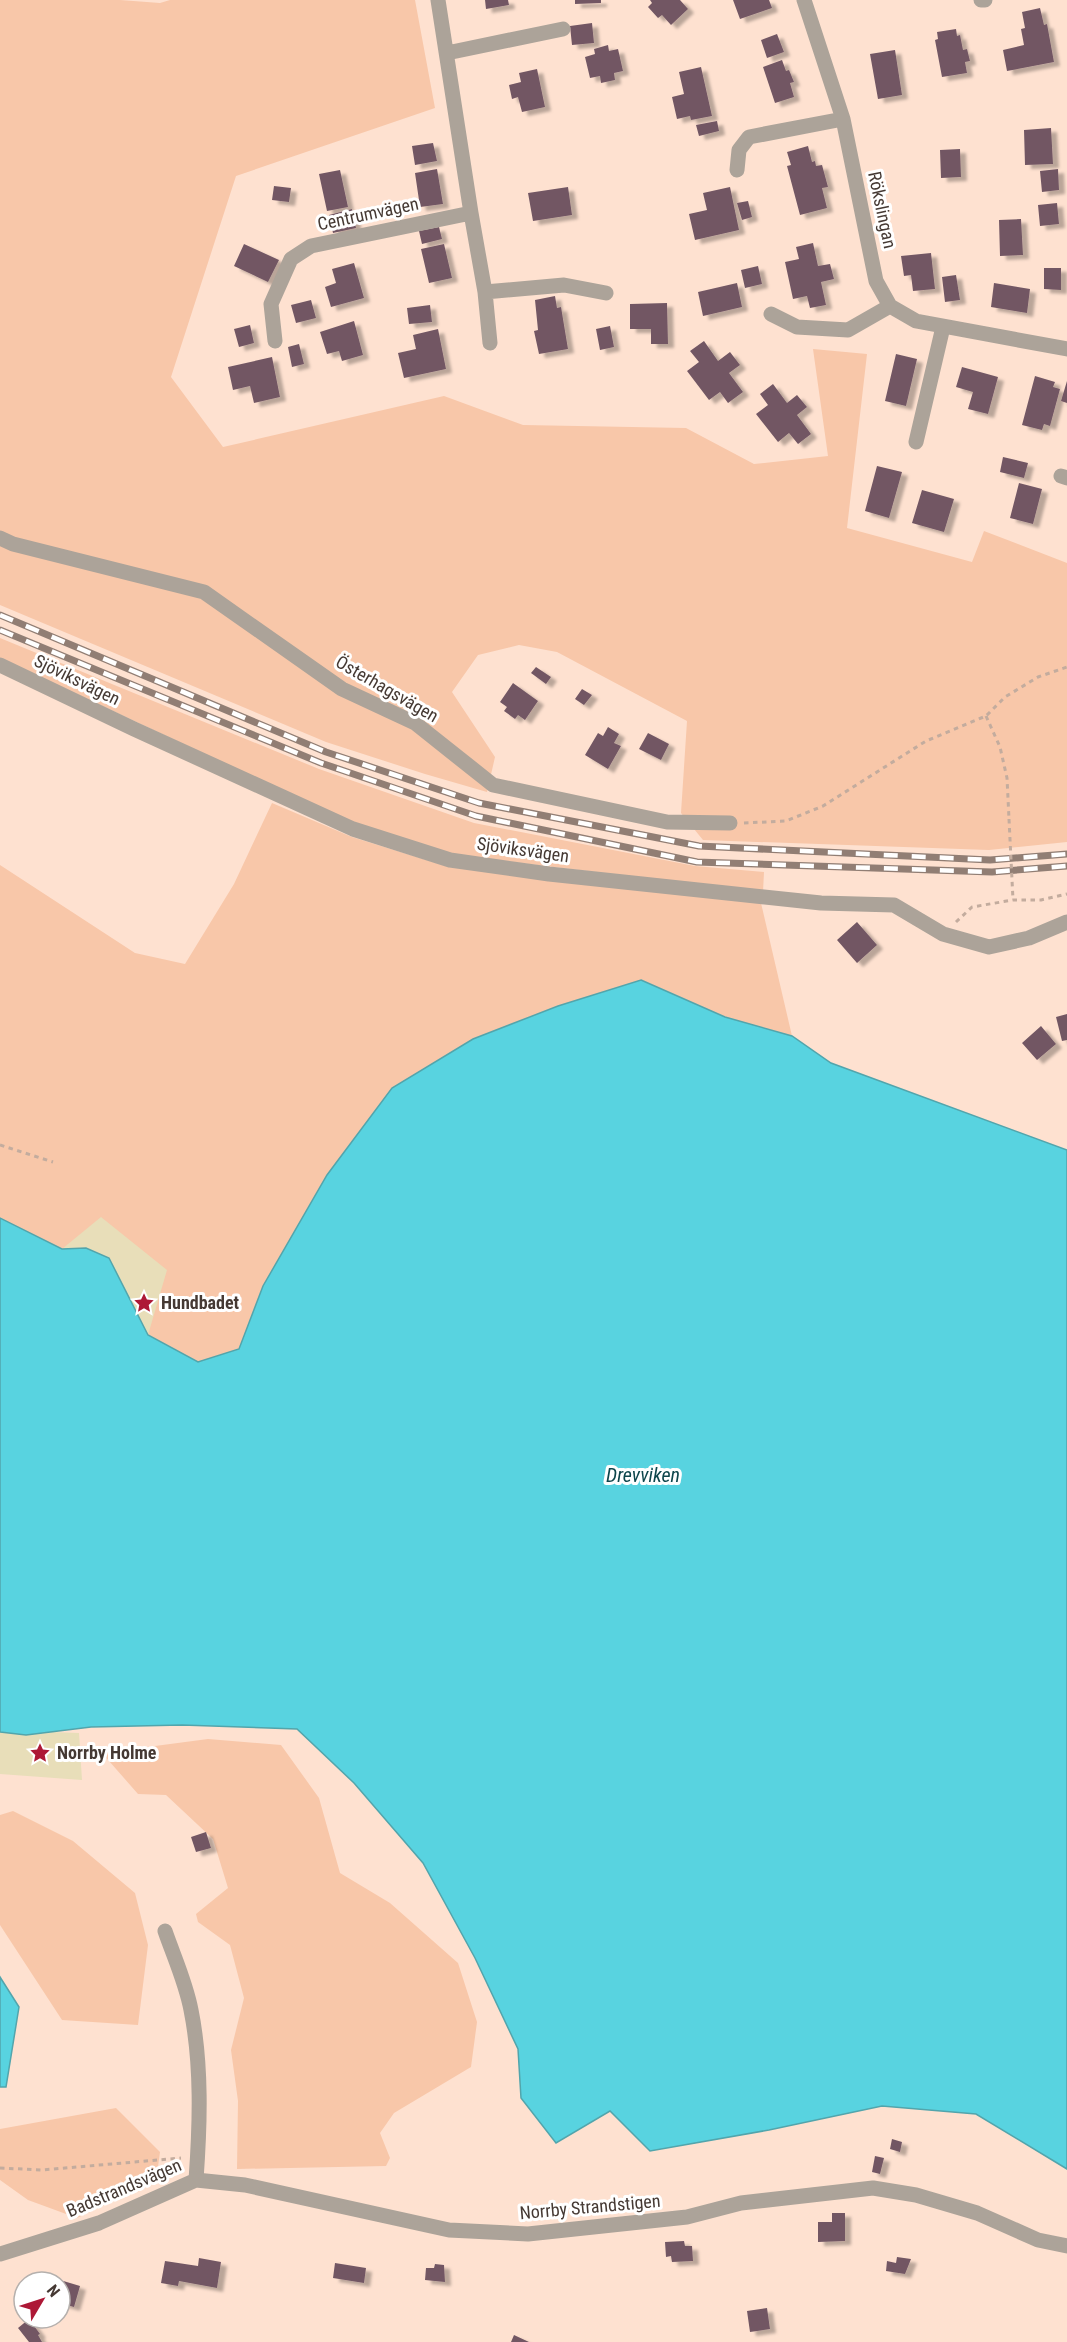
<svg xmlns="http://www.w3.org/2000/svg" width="1067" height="2342" viewBox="0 0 1067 2342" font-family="'Roboto Condensed',sans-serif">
	<defs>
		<filter id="shadow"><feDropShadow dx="6" dy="4" stdDeviation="1.5" flood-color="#0004"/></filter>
	</defs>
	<rect width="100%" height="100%" fill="#fee1d0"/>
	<!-- green -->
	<path fill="#f8c7a9" d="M0,0H120L160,3L170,0H415L435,108L236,176L171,377L223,447L444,396L523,425L686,428L754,464L828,456L813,349L867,354L847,528L972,562L984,531L1067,563V842L989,850L703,840L681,813L687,721L557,652L519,645L478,655L452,692L495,757L487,792L425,774L326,742L0,605Z
		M0,638L319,769L474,823L695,866L764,872L763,892L453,855L354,824L0,658Z
		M272,803L352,837L449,867L761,903L792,1036L725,1017L642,980L558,1006L525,1019L740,1648L0,1502V865L135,953L185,964L234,884Z
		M208,1739L281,1745L319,1798L340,1873L390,1903L458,1963L477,2022L471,2067L394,2113L380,2133L390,2158L386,2166L237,2169L238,2101L231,2050L244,1998L230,1945L198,1922L196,1914L228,1888L213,1839L166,1795L138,1794L102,1753Z
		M13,1811L73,1841L135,1893L148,1945L138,2025L62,2020L0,1925V1815Z
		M116,2108L160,2152L156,2181L77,2218L28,2200L0,2180V2129Z"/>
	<!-- sand -->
	<path fill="#e8deb9" d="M101,1217L167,1270L148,1335L109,1258L62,1249Z
		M0,1730L79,1733L82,1780L0,1774Z"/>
	<!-- water -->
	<path fill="#58d3e0" stroke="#52a5ac" stroke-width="1.5" d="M641,980L725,1017L792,1036L831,1063L1067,1150V2169L976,2114L882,2106L769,2130L650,2151L610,2111L556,2143L521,2098L518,2049L475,1958L423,1863L354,1783L297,1729L182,1725L91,1727L26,1735L0,1732V1218L62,1249L86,1248L109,1258L148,1335L198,1362L239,1349L263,1286L327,1175L392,1088L473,1039L558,1006Z
		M0,1977L19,2007L6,2087H0Z"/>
	<!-- building -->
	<path fill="#725764" filter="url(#shadow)" d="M485,0H508L509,5L486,9Z
		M575,0H601V3L575,4Z
		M650,0H680L688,9L671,25L662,15L658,18L648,7L652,3Z
		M733,0H769L772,8L740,19Z
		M1040,8L1044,25L1047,24L1054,62L1007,71L1003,50L1024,45L1021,29L1025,28L1022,12Z
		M592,23L594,43L572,45L570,26Z
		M956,29L957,36L960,35L963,50L967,49L970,61L965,62L967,73L942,77L935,40L938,39L937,32Z
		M777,34L784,52L767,58L761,40Z
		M608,45L609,51L618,49L623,71L614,73L615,80L601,83L600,76L590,78L585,57L595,54L594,49Z
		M895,50L902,95L878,99L870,54Z
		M782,60L786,71L789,70L794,82L790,83L794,97L775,103L763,67Z
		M701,67L712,116L691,120L690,116L677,119L672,97L684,94L679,72Z
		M537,69L545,107L522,112L518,97L512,99L509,85L521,82L519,73Z
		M717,121L719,131L699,136L696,125Z
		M1051,128L1053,164L1025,165L1024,130Z
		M433,143L437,161L415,165L412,146Z
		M808,146L812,162L815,161L816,166L822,165L828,187L822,188L827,208L800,215L787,166L791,165L787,152Z
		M960,149L961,177L941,178L940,150Z
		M437,169L443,204L420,207L415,173Z
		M1058,169L1059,190L1042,192L1040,171Z
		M340,170L348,207L327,211L319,174Z
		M274,186L291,188L289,202L272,200Z
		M568,187L572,215L533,221L528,193Z
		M730,187L739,230L695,240L689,214L707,210L703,193Z
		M748,201L752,217L742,220L737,203Z
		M1057,203L1059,224L1040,226L1038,205Z
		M352,209L356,228L333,233L329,215Z
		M1021,219L1023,255L1000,256L999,220Z
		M439,227L442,239L422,244L419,231Z
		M813,243L818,266L830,264L834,279L821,282L826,305L810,308L807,296L793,299L785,262L799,259L796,247Z
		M244,244L279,260L268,282L234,266Z
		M444,244L452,278L429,283L421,249Z
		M931,253L935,289L913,291L911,275L904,276L901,256Z
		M354,263L364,298L331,307L325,287L336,283L332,269Z
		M758,266L762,284L745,288L741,270Z
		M1044,268H1061V290L1044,289Z
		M956,275L960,300L945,302L942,277Z
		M737,283L742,307L703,316L698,292Z
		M994,283L1030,289L1027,313L991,307Z
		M555,296L557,308L561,307L568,349L539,354L534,331L538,330L535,300Z
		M311,300L316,318L296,323L291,305Z
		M667,303L668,344H651V329H630V304Z
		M430,305L432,322L409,324L407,308Z
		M354,321L363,355L342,361L339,351L327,354L320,332Z
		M250,325L254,343L239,347L234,329Z
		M610,326L614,347L600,350L596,329Z
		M438,329L446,369L404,378L398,353L416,349L413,335Z
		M704,341L718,361L730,352L740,365L729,373L743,392L728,403L720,392L709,400L687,371L699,362L690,351Z
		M299,344L304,364L292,367L288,347Z
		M896,354L917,359L906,406L885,401Z
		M272,357L280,397L254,403L250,386L233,390L228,367Z
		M962,367L998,377L988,414L968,409L973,392L956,387Z
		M1035,376L1055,382L1053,387L1060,389L1050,426L1044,424L1042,430L1022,425Z
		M1067,381V403L1061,401Z
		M773,384L787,403L797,395L807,407L797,415L811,434L798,444L789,433L778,442L756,414L768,405L760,394Z
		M1003,457L1028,463L1024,478L1000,472Z
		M877,466L902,472L889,518L865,511Z
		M1019,483L1042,489L1033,524L1010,518Z
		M922,490L954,499L944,532L912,523Z
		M536,667L551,677L546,684L531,673Z
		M513,683L538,701L525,720L518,715L515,719L504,711L507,707L500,702Z
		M582,689L592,695L584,705L575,699Z
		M608,727L619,734L614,743L621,746L608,769L585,755L598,733L603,736Z
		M648,733L669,744L661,760L639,749Z
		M857,922L877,945L857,963L837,940Z
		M1067,1014V1040L1062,1041L1056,1017Z
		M1041,1026L1056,1044L1037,1060L1022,1043Z
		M206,1832L211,1848L196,1852L191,1837Z
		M892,2139L902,2142L900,2152L890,2149Z
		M875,2156L884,2158L880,2174L872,2172Z
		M832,2213H845V2241L818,2242V2222H832Z
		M684,2241L685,2246H692L693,2261L672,2262L671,2256L666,2257L665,2242Z
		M897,2257L911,2259L905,2274L886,2271L887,2261L896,2263Z
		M199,2258L221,2262L217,2288L179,2281L178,2286L161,2283L165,2261L198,2266Z
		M335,2263L366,2268L364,2283L333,2278Z
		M435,2264L444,2265L445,2282L425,2280L426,2268H434Z
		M60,2280L80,2286L74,2307L60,2303Z
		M767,2308L770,2329L750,2332L747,2311Z
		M29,2319L40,2334L38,2335L42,2342H29L18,2328Z
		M514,2335L529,2342H511Z"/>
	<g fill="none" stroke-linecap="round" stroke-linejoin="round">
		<!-- path -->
		<path stroke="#c3ac9e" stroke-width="3" stroke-dasharray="4.5 4.5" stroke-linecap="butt" d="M986,716L1000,747L1007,778L1009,819
			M744,823L786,821L823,806L926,741L986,716L1005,697L1038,677L1067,667
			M956,922L972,907L1013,900H1041L1067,894
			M0,1145L53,1162
			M0,2168L42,2170L181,2158"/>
		<!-- minor -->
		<path stroke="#aca399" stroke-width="15" d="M438,0L471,213L485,292L490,343
			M804,0L843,119L876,281L890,306L916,321L1067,349
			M981,0H985
			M447,53L563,29
			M737,170L739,150L749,137L843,119
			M485,292L564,285L606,293
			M771,314L797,327L848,330L890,306
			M275,341L271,304L291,259L311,246L471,213
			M916,442L943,327
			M1061,476L1067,478
			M0,538L13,544L204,592L342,689L415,723L493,785L667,822L730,823
			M0,665L134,729L353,829L450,860L549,874L821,903L894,905L943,934L989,947L1029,938L1067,922
			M196,2180L245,2185L449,2230L528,2234L687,2217L741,2203L873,2188L916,2195L977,2213L1038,2240L1067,2246
			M0,2254L99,2223L196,2180C200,2125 202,2065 191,2010C186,1983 174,1957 165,1931"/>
		<!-- rail casing -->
		<g stroke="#917e74" stroke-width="7">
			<path id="rail" d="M0,615L326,752L479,803L699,846L990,860L1067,854
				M0,630L321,763L476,816L697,862L992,872L1067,866"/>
		</g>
		<!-- rail -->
		<use href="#rail" stroke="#fff" stroke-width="4.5" stroke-dasharray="14" stroke-linecap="butt"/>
		<!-- path-bridge -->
		<path stroke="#c3ac9e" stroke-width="3" stroke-dasharray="4.5 4.5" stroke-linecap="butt" d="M1009,819L1013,900"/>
	</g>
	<!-- icons -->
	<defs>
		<g id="sight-bare" transform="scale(1.62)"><path d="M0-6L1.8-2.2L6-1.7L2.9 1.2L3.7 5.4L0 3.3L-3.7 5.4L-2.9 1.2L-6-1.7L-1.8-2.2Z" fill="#ad1836" stroke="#fff" stroke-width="2.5" paint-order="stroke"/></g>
	</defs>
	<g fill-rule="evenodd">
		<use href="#sight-bare" x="144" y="1303"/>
		<use href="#sight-bare" x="40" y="1753"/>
	</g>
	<g text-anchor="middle" stroke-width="6" stroke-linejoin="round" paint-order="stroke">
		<!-- street labels -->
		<g font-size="18" fill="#453933" stroke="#fff">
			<text transform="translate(882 210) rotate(78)" y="6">Rökslingan</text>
			<text transform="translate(368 214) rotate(-12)" y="6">Centrumvägen</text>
			<text transform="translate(77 680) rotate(26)" y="6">Sjöviksvägen</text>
			<text transform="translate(387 689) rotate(30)" y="6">Österhagsvägen</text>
			<text transform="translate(523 850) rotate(8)" y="6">Sjöviksvägen</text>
			<text transform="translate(124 2188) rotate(-23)" y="6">Badstrandsvägen</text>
			<text transform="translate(590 2207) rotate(-5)" y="6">Norrby Strandstigen</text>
		</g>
		<!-- poi labels -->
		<g font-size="18" font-weight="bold" fill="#453933" stroke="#fff" text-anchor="start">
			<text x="161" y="1309">Hundbadet</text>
			<text x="57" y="1759">Norrby Holme</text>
		</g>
		<!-- water labels -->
		<g font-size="20" font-style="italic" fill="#0e464c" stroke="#fff">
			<text x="643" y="1482">Drevviken</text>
		</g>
	</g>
	<!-- north arrow -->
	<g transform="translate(42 2300) rotate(51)"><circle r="28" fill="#ffffff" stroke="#b5b0ad" stroke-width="1.5"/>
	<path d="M0-4.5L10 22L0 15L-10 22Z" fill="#ad1836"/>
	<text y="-9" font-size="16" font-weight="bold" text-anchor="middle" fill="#453933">N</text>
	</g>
</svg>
